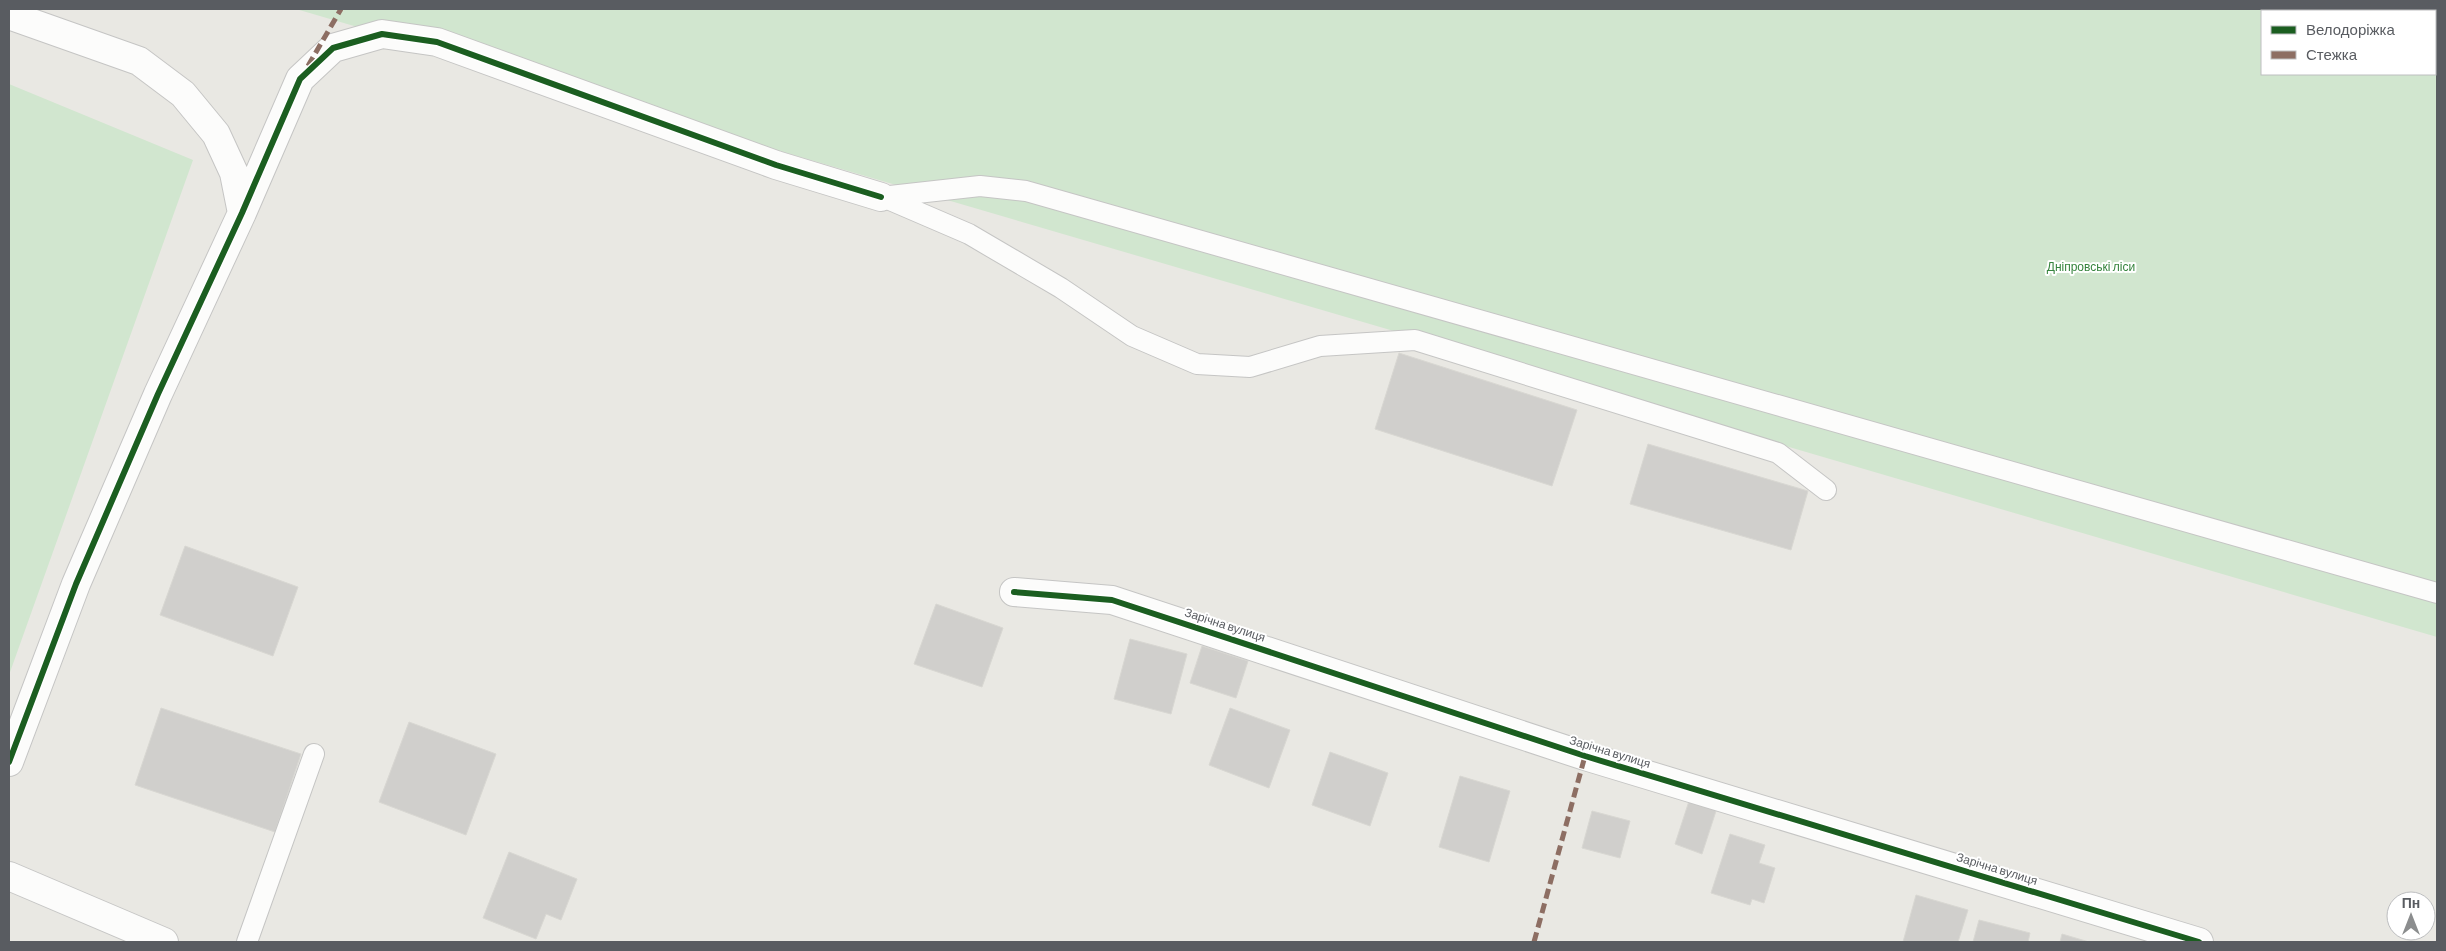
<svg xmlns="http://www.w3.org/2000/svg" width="2446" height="951" viewBox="0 0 2446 951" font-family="Barlow,sans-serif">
	<rect width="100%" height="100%" fill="#e9e8e3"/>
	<!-- green -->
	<path fill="#d1e6cf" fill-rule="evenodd" d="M296,9H2437V637ZM2262,11H2435V74H2262Z
		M9,84L193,160L9,675Z"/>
	<!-- building -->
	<path fill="#d0cfcc" stroke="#d8d7d2" d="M1399,353L1577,410L1552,486L1375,429Z
		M1648,444L1808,491L1791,550L1630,504Z
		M185,546L298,587L273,656L160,615Z
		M936,604L1003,628L982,687L914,664Z
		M1130,639L1187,654L1171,714L1114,699Z
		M1202,646L1248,661L1236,698L1190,683Z
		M161,708L301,754L275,832L135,785Z
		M1230,708L1290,730L1269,788L1209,765Z
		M409,722L496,754L466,835L379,802Z
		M1330,752L1388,773L1370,826L1312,805Z
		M1460,776L1510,791L1489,862L1439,847Z
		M1690,798L1717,808L1702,854L1675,844Z
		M1592,811L1630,821L1620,858L1582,848Z
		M1730,834L1765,845L1759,863L1775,868L1764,903L1752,899L1750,905L1711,893Z
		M509,852L577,879L561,920L546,914L536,939L483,918Z
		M1916,895L1968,910L1958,942H1903Z
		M1979,920L2030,933L2028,942H1973Z
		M2062,934L2089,942H2060Z"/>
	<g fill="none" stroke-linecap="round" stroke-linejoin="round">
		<!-- service casing -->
		<g stroke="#c5c5c4" stroke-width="22">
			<path id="service" d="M881,197L980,186L1026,191L2437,593
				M883,197L969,234L1061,288L1132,336L1197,364L1250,367L1320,346L1415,340L1778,453L1826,490
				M247,942L314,754"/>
		</g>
		<!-- minor casing -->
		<g stroke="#c5c5c4" stroke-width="30">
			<path id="minor" d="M9,15L139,61L183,94L216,134L234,173L242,213
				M1014,592L1112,600L1585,756L2199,942
				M9,762L76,584L158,394L242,213L300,79L333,48L382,34L437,42L776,165L881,197"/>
		</g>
		<!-- secondary casing -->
		<g stroke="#c6c6c5" stroke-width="30">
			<path id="secondary" d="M9,876L164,942"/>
		</g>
		<!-- service -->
		<use href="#service" stroke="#fcfcfb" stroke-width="20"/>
		<!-- minor -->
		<use href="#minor" stroke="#fcfcfb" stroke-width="28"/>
		<!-- secondary -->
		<use href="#secondary" stroke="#fcfcfb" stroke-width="28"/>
		<!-- quiet -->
		<path stroke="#8d6e63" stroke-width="5" stroke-dasharray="10 5" stroke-linecap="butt" d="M308,66L341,9
			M1534,942L1585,756"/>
		<!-- cycleway casing -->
		<g stroke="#fff" stroke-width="9">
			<path id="cycleway" d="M1014,592L1112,600L1585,756L2199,942
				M9,762L76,584L158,394L242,213L300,79L333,48L382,34L437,42L776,165L881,197"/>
		</g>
		<!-- cycleway -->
		<use href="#cycleway" stroke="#1b5e20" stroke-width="6"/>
	</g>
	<g text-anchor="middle" stroke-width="4" stroke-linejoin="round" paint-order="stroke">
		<!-- park labels -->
		<g font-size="12" fill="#36843e" stroke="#fff">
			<text x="2091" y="271">Дніпровські ліси</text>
		</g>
		<!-- street labels -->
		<g font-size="12" fill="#595c61" stroke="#fff">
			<text transform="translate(1225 625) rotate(18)" y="4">Зарічна вулиця</text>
			<text transform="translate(1610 752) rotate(17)" y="4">Зарічна вулиця</text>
			<text transform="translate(1997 869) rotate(17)" y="4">Зарічна вулиця</text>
		</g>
	</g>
	<!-- border -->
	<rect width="2446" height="951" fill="none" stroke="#595c61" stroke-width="20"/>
	<!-- legend -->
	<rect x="2261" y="10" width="175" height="65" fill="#ffffff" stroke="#bdbec0"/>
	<rect x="2271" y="26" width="25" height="8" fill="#1b5e20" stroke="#bdbec0"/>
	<text x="2306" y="35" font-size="15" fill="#595c61">Велодоріжка</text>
	<rect x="2271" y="51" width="25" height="8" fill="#8d6e63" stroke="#bdbec0"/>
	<text x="2306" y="60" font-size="15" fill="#595c61">Стежка</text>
	<!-- north arrow -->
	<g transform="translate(2411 916)"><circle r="24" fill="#ffffff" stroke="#bdbec0"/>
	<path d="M0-4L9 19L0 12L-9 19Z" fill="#8b8d8e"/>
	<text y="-8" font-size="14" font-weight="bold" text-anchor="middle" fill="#595c61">Пн</text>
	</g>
</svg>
